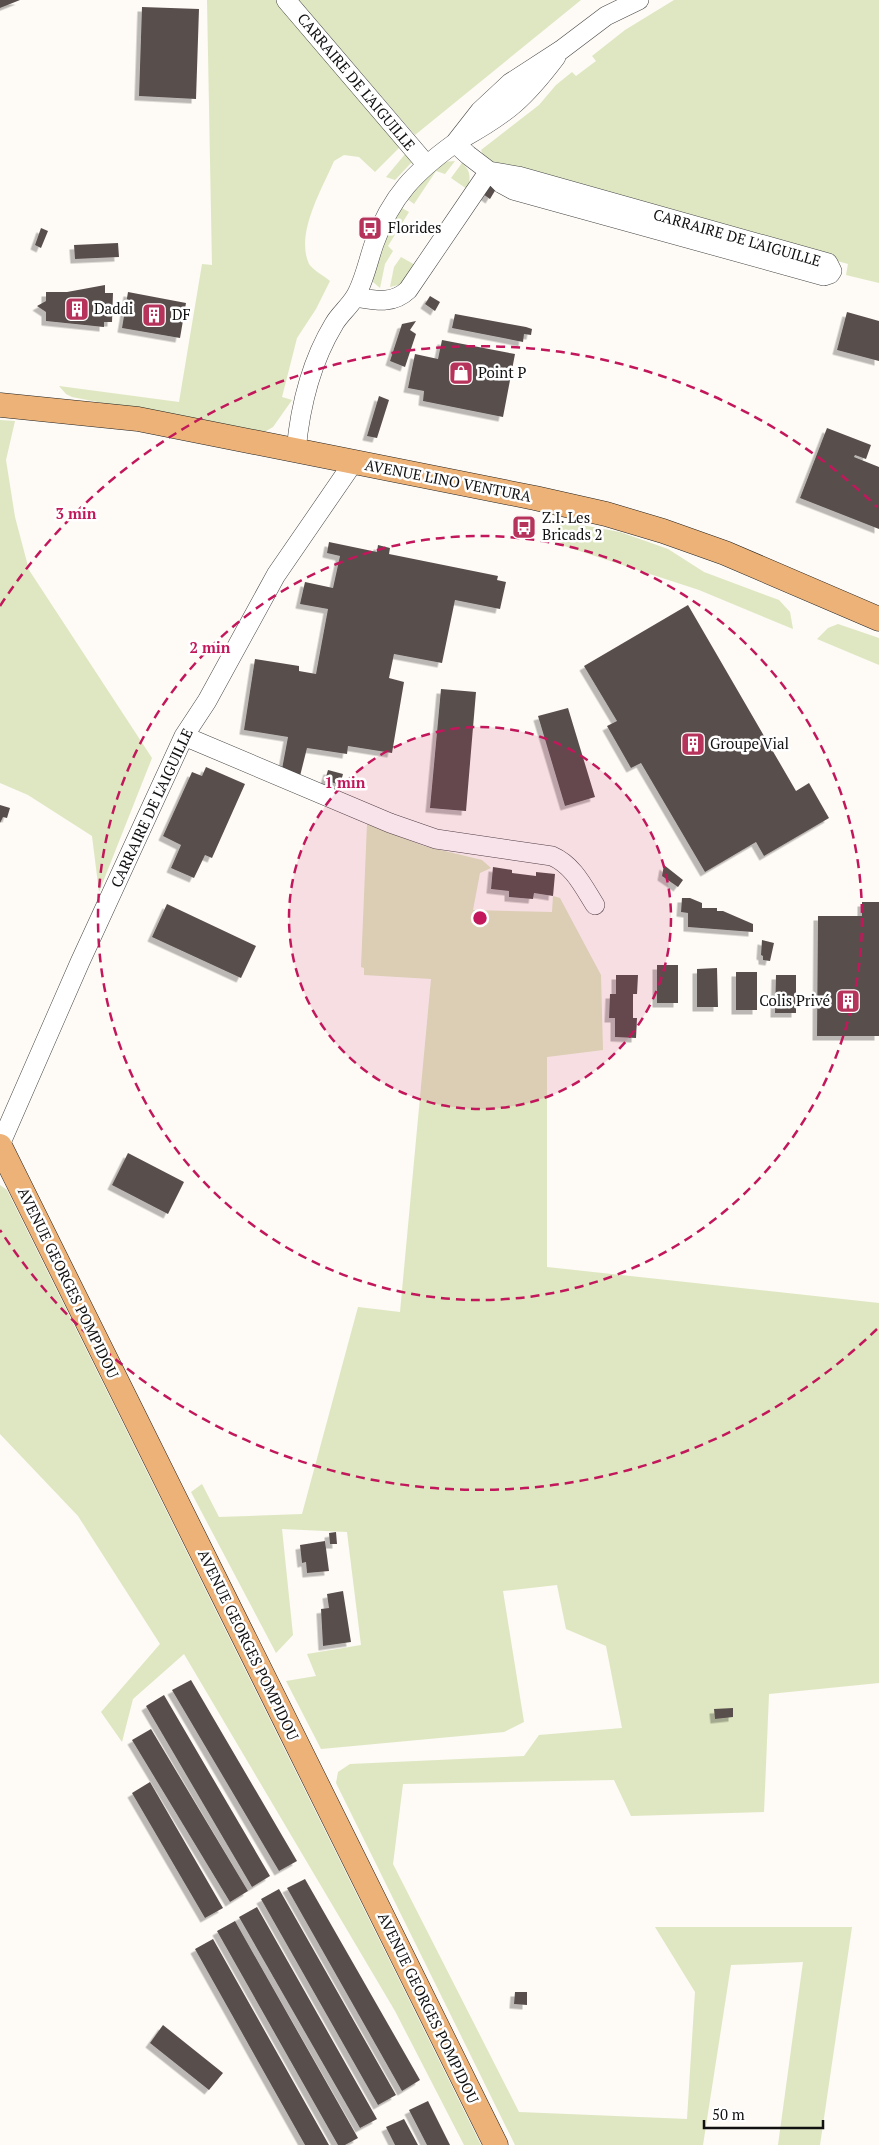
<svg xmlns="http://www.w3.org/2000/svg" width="879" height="2145" viewBox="0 0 879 2145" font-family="'PT Serif',serif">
	<defs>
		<filter id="shadow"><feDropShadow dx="-4.5" dy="4.5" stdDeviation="0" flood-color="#0004"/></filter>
	</defs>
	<rect width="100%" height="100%" fill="#fefaf5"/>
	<!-- green -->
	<path fill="#dee7c1" d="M207,0H276L401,146L375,172L359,157L344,155L334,161C322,189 295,234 309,264C313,270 324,276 330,281L316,309L297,338L282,397L292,400L273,427L261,434L72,397L66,394L59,386L179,402L202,264L212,265Z
		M297,0H581L415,135Z
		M674,0H879V283L846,275L848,264L492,163L484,157L481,150L539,105L556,85L572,72L576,76L596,61L592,56L625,30Z
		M406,153L412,162L395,180L386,177Z
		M455,161L445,174L436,171L414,204L406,198L443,162Z
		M462,163C471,171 471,178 467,189L451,178Z
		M400,207L409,212L388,246L393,251L385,264L380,288L373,282L372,276L392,222Z
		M401,257L417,266L402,284L390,287L394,267Z
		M0,420L15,421L6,460L15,517L29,570L152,758L99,892L92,836L28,795L0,783Z
		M571,523L620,532L668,549L704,572L779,600L790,612L793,629L699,590L549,541L558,525Z
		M838,624L879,638V665L817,639L828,628Z
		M367,824L424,846L482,860L491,868L480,873L473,910L552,912L553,896L560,898L601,975L603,1050L547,1057V1267L879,1303V1683L769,1694L764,1812L631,1816L614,1780L403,1784L393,1864L519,2112L687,2119L695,1992L655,1927H852L820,2145H778L803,1962L731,1965L703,2145H515L336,1783L338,1772L350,1764L524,1756L539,1735L622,1728L606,1646L566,1629L557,1585L503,1591L524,1722L504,1732L321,1749L286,1681L316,1676L307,1654L361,1645L347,1532L282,1529L293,1635L276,1653L191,1492L202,1484L219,1517L302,1514L358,1307L400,1312L431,979L364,975V968L361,967Z
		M0,1185L7,1190L481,2145H464L395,2011L184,1654L133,1699L122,1742L101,1712L160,1644L78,1516L0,1434Z"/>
	<!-- building -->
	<path fill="#594f4e" filter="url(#shadow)" d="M0,0H20L0,8Z
		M142,7L199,9L196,99L139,96Z
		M489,184L496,189L490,199L483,194Z
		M41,228L48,231L41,248L35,245Z
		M118,243L119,257L75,259L74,245Z
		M105,285V293H113L112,322H104V327L46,321V312L37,306L46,301V292H67Z
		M128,292L186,303L180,338L122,328Z
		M430,296L440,302L435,311L425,304Z
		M847,312L879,321V361L837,350Z
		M455,314L526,327L532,329L531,335L524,334L523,342L452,328Z
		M416,321L410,330L416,334L405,367L390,361L402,324Z
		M442,340L515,354L503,417L423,401L424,391L408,388L415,354L438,359Z
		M379,396L389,400L377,438L367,436Z
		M827,428L871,445L866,459L855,455L854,457L879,467V529L800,498Z
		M329,542L377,552L378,545L390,548L389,554L498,576L497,580L506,582L500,609L455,600L442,663L394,654L389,678L404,682L392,753L348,746L347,754L307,748L300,776L282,769L288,737L244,730L255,659L299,666V671L316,674L328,609L300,604L305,582L333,588L340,556L327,553Z
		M688,605L796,791L809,783L829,818L764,856L756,842L705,872L641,763L631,768L607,726L617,721L584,666Z
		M441,689L476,692L466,811L430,808Z
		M568,708L595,797L565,806L538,716Z
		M206,767L245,784L212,858L205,855L194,878L171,868L181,845L163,836L192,772L202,776Z
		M328,770L343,774L340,785L325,780Z
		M0,805L10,808L7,818L3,817L0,823Z
		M664,865L683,880L678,887L662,876Z
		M493,867L512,870V873L536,876V872L555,874L553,896L534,893L533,899L509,897V891L491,889Z
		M682,898H690L702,903V908H717V911H723L753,924V932L688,927V913L681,912Z
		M862,902H879V1036H817L818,916H862Z
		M167,904L256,946L241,978L152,937Z
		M762,940L774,943L770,961L763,960V956L761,955Z
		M657,965H678V1003H657Z
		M717,968L718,1007H697V969Z
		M736,972H757V1010H736Z
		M616,975H638L637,994H633V1018H637L636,1038L615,1037V1018H609L610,994H616Z
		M776,975H796V1013H775Z
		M128,1153L184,1182L168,1214L112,1185Z
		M336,1532L337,1544H330L329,1533Z
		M325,1541L329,1571L307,1573L306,1562L302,1563L300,1545Z
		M343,1591L351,1642L323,1646L321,1609L329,1608L327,1594Z
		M191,1680L297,1861L279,1871L172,1690Z
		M164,1695L270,1876L252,1887L146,1706Z
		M733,1708V1717L715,1719L714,1709Z
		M151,1729L248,1891L230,1902L132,1740Z
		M150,1782L223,1908L205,1918L132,1793Z
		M305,1879L420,2080L402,2091L287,1888Z
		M279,1889L396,2095L378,2105L261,1899Z
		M257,1907L377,2119L360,2128L239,1917Z
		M235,1921L358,2138L345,2145H338L217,1931Z
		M213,1939L329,2145H305L195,1949Z
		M515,1992H527V2005L514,2004Z
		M163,2025L223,2073L209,2090L150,2043Z
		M428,2101L450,2145H427L409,2110Z
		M404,2119L418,2145H395L386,2127Z"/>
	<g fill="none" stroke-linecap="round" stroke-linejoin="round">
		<!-- minor casing -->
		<g stroke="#444" stroke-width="20">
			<path id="minor" d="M286,0L426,164
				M463,138C508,113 525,98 556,57
				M455,143L480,111L510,83L561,50L606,16L639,0
				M489,171L518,176L828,263L832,271L830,274L824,276L513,190L502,184Z
				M296,451C300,407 311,362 334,324C339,315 349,307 355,297C364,282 368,261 374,244C391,196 415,172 455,143L468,155L489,171L408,290C392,305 375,300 355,297
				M184,736L390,823L436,839L552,856C573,865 583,886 595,905
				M0,1145L80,962L184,736L207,701L276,575L353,463"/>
		</g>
		<!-- major casing -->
		<g stroke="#222" stroke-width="25">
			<path id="major" d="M0,405L138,419L535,498L606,514L663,531L725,553L879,619
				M0,1146L496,2145"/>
		</g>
		<!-- minor -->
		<use href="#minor" stroke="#fff" stroke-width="19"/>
		<!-- major -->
		<use href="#major" stroke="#ecb277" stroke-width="24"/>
	</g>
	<!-- distance rings -->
	<circle cx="480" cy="918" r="191" fill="#c2185b" fill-opacity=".12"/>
	<g fill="none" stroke="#c2185b" stroke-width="2.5" stroke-dasharray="9 6">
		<circle cx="480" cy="918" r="191"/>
		<circle cx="480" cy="918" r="382"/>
		<path d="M877 1329A572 572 0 0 1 0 1230M0 606A572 572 0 0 1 877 507"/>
	</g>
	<!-- icons -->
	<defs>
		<g id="bus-square" transform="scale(1.25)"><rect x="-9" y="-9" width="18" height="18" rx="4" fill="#b6345b" stroke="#fff"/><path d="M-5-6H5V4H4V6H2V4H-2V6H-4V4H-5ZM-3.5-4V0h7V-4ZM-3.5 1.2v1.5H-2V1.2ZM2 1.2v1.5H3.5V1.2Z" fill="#fff"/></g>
		<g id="building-square" transform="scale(1.25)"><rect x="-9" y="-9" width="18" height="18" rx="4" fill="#b6345b" stroke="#fff"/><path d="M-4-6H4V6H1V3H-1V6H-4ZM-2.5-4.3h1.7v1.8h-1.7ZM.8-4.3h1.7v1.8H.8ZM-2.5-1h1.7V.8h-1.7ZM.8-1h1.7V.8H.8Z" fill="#fff"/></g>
		<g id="shop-square" transform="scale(1.25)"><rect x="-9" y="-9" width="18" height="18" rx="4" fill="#b6345b" stroke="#fff"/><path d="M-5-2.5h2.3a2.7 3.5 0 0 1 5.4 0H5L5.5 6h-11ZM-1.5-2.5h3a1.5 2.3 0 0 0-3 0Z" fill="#fff"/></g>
	</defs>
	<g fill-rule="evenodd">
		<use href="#bus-square" x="370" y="228"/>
		<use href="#building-square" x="77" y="309"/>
		<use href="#building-square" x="154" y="315"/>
		<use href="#shop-square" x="461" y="373"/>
		<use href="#bus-square" x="524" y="527"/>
		<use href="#building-square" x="693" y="744"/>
		<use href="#building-square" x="848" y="1001"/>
	</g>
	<g text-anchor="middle" stroke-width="5" stroke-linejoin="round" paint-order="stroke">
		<!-- street labels -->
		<g font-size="15" fill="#111" stroke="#fff">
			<text transform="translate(356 82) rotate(50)" y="5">CARRAIRE DE L'AIGUILLE</text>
			<text transform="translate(737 238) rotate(16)" y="5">CARRAIRE DE L'AIGUILLE</text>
			<text transform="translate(448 481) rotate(11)" y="5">AVENUE LINO VENTURA</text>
			<text transform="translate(152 808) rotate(-65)" y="5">CARRAIRE DE L'AIGUILLE</text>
			<text transform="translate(68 1283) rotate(64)" y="5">AVENUE GEORGES POMPIDOU</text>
			<text transform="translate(248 1645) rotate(64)" y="5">AVENUE GEORGES POMPIDOU</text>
			<text transform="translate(428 2008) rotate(64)" y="5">AVENUE GEORGES POMPIDOU</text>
		</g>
		<!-- poi labels -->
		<g font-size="15" fill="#111" stroke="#fff" text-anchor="start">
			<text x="388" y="233">Florides</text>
			<text x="94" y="314">Daddi</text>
			<text x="172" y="320">DF</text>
			<text x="478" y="378">Point P</text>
			<text x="542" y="523">Z.I. Les<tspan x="542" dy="17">Bricads 2</tspan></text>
			<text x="710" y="749">Groupe Vial</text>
			<text x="830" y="1006" text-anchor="end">Colis Privé</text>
		</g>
	</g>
	<circle cx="480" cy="918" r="8" fill="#c2185b" stroke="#fff" stroke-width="2.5"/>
	<g font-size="15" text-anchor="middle" font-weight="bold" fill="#c2185b" stroke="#fff" stroke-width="5" stroke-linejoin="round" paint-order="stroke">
		<text x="76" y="519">3 min</text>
		<text x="210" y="653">2 min</text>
		<text x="345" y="788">1 min</text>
	</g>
	<!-- scale -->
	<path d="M704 2120v8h119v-8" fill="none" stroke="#111111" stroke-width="2.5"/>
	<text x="712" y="2120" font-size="15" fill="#111111" stroke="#ffffff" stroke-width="4" paint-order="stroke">50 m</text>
</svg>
